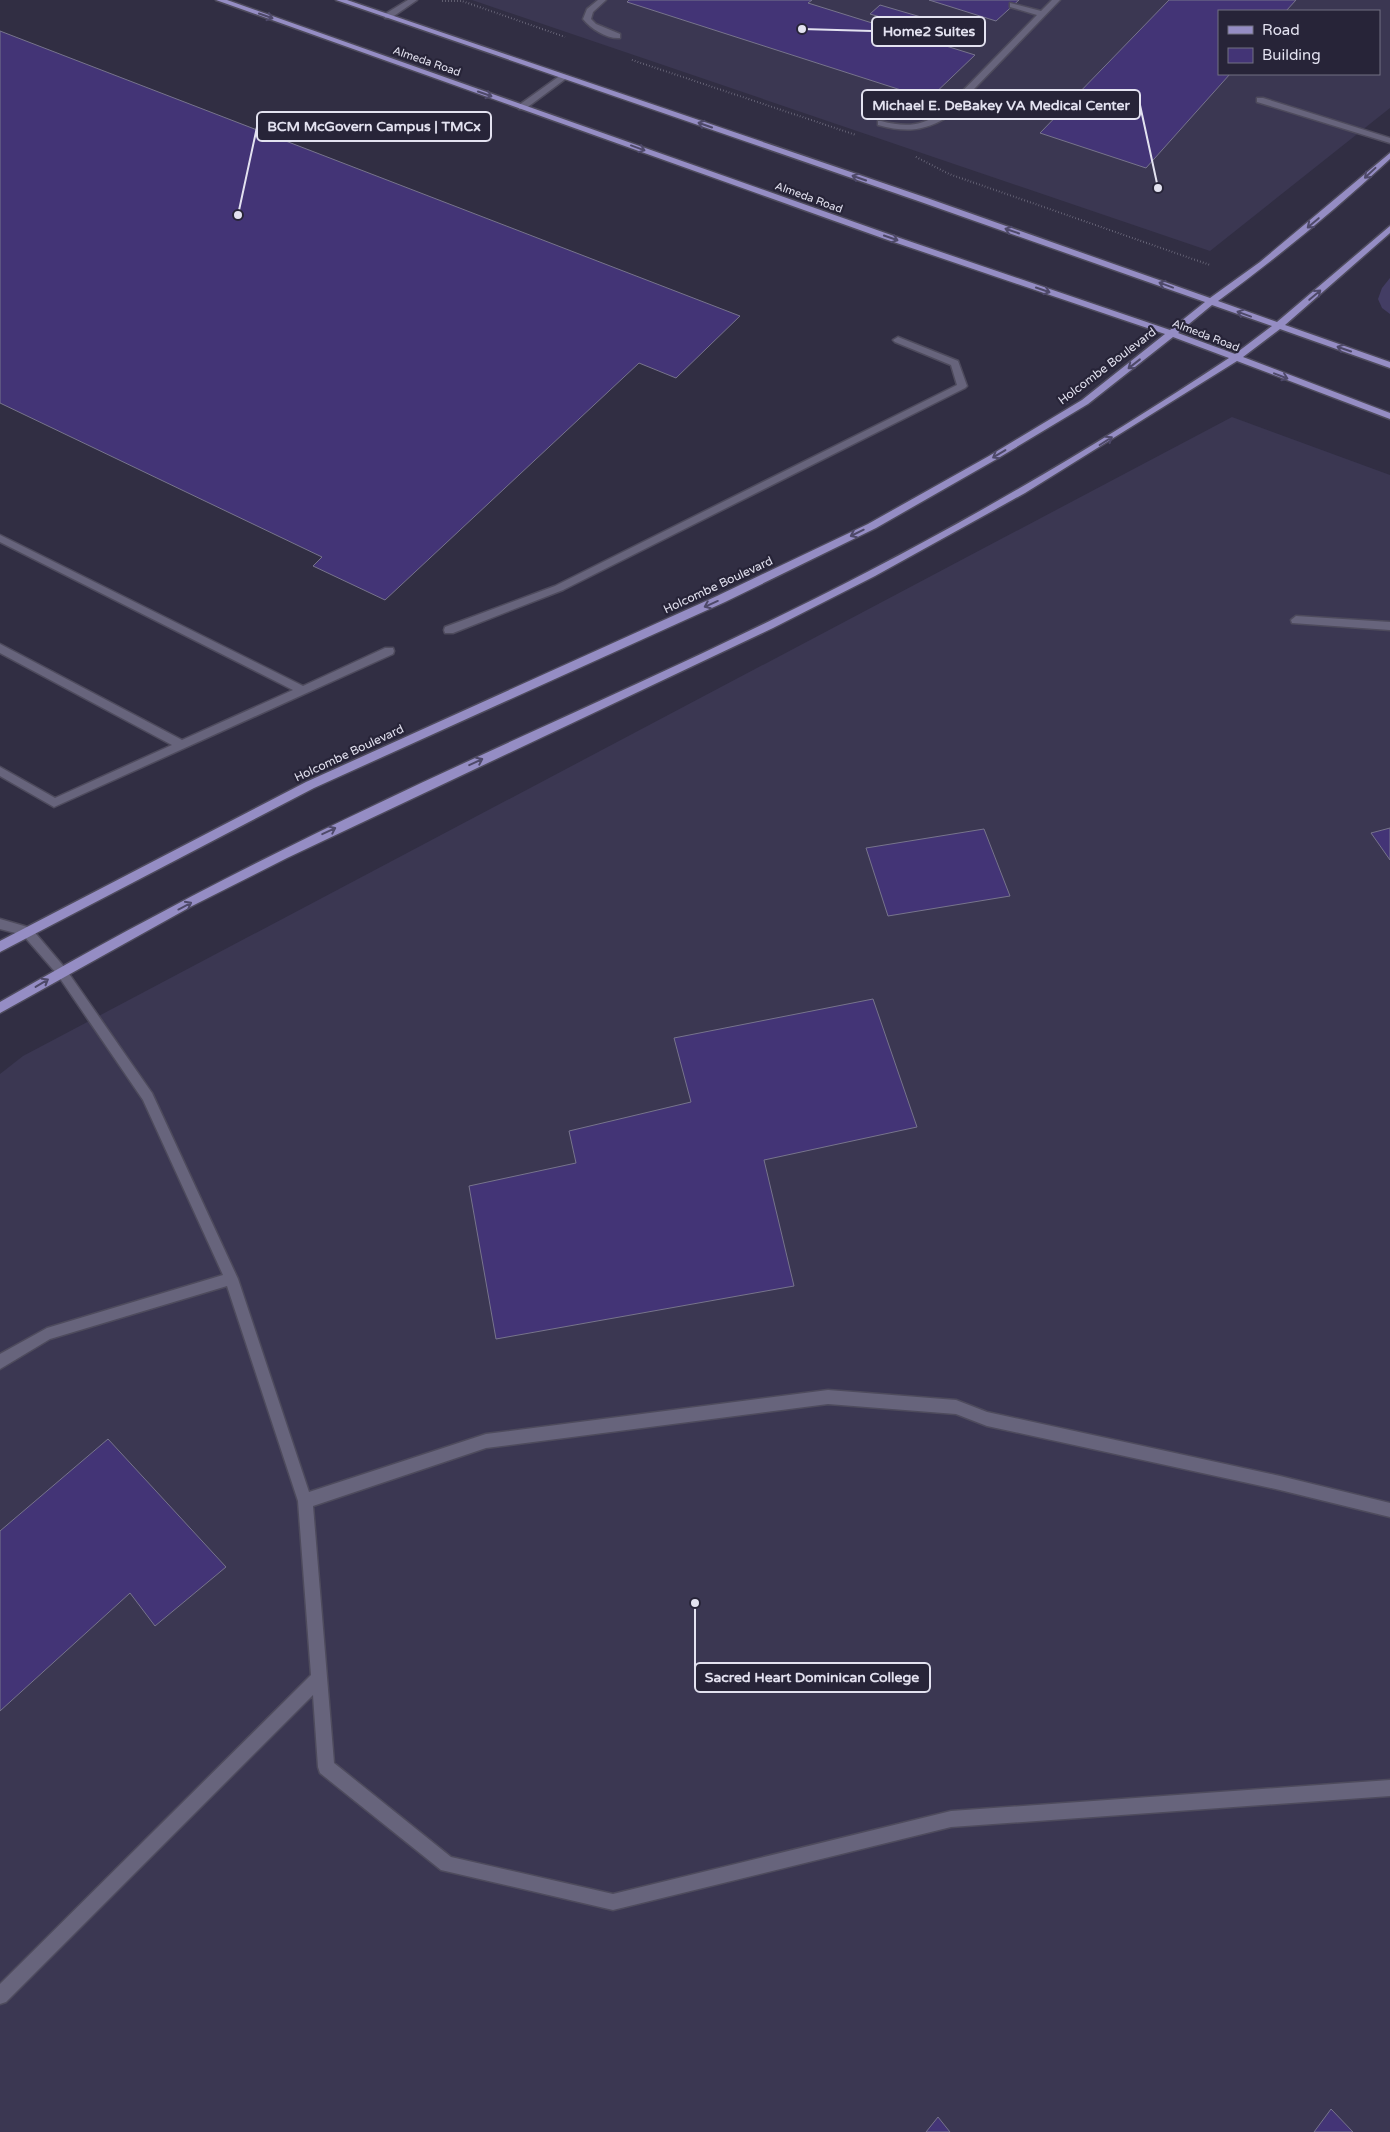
<svg xmlns="http://www.w3.org/2000/svg" width="1390" height="2132" viewBox="0 0 1390 2132" font-family="'Varela Round',sans-serif">
	<rect width="100%" height="100%" fill="#312e43"/>
	<!-- built -->
	<path fill="#3b3752" fill-rule="evenodd" d="M472,0H1390V108L1210,251ZM1219,11H1379V74H1219Z
		M1232,417L1390,475V2132H0V1074L23,1056Z"/>
	<!-- green -->
	<path fill="#433d64" d="M1390,278V314L1382,308L1378,299L1382,288Z"/>
	<!-- building -->
	<path fill="#433476" stroke="#77748c" d="M629,0H812L808,3L975,55L929,99L627,2Z
		M929,0H1019L996,21Z
		M1169,0H1296L1286,11H1219V74H1230L1146,168L1040,133Z
		M880,5L921,17L911,26L870,14Z
		M0,31L213,113L740,316L676,378L639,363L385,600L313,566L322,557L0,403Z
		M1390,828V860L1371,833Z
		M984,829L1010,896L888,916L866,848Z
		M873,999L917,1127L764,1160L794,1286L496,1339L469,1186L576,1163L569,1131L691,1102L674,1038Z
		M108,1439L226,1567L155,1626L130,1593L0,1711V1531Z
		M1331,2109L1353,2132H1314Z
		M938,2117L950,2132H926Z"/>
	<g fill="none" stroke-linecap="round" stroke-linejoin="round">
		<!-- minor casing -->
		<g stroke="#4e4b5d" stroke-width="3">
			<path id="minor" d="M408,0H417L391,18H385V14Z
				M598,0H606L593,12L591,19L596,24L620,34V38C607,39 591,29 583,19L587,9Z
				M1052,0H1060L946,118C922,132 904,132 878,125V121H881C904,127 919,127 940,114L1037,15L1010,7V3L1041,11Z
				M561,75L568,77L525,109H519V105Z
				M1257,98H1263L1390,138V143L1257,102Z
				M898,337L958,361L967,386L965,388L563,590L453,633H445L444,630L445,627L555,586L957,385L951,365L895,342L893,340Z
				M0,535L303,686L385,648H393L394,651L393,654L54,807L0,776V767L55,798L172,745L0,653V644L182,740L293,690L0,542Z
				M1296,616L1390,622V630L1292,623L1291,620Z
				M0,919L31,928L65,968L152,1093L238,1279L309,1492L486,1434L828,1390L956,1400L987,1412L1280,1476L1390,1503V1517L1280,1490L987,1426L956,1414L828,1404L486,1448L313,1506L334,1763L451,1857L613,1894L951,1811L1390,1780V1796L951,1827L613,1910L441,1870L320,1773L318,1767L313,1695L6,2002L0,2004V1984L311,1675L298,1501L227,1286L50,1339L0,1369V1354L47,1328L223,1275L143,1100L57,974L23,935L0,929Z"/>
		</g>
		<!-- major casing -->
		<g stroke="#4e4b5d" stroke-width="3">
			<path id="major" d="M216,0H227L891,235L1170,330L1205,302L921,202L336,0H347L927,198L1210,298L1260,262L1390,153V159C1335,210 1278,257 1218,301L1277,322L1390,226V233L1285,325L1390,362V368L1280,329L1243,357L1390,413V419L1237,361L1025,493L875,576L773,628L287,858L192,906L0,1013V1002C123,931 248,865 377,804C540,726 708,655 869,571C992,507 1113,435 1229,358L1173,337L1088,404L995,460L876,528L725,602L314,788L0,952V941L306,782L717,596L868,524L989,456L1082,400L1165,334L885,239ZM1212,305L1272,326L1235,354L1178,333Z"/>
		</g>
		<!-- path -->
		<path stroke="#8d8b9c" stroke-width="2" stroke-dasharray="0.5 2.5" stroke-linecap="butt" d="M442,1H462L565,37
			M632,60L856,135
			M916,157L949,174L1210,265"/>
		<!-- minor -->
		<use href="#minor" fill="#67647c" fill-rule="evenodd"/>
		<!-- major -->
		<use href="#major" fill="#958dc4" fill-rule="evenodd"/>
	</g>
	<!-- one-way arrows -->
	<defs><path id="oneway-shaft" d="M-6 0H5M1.5-3L5.5 0L1.5 3" fill="none" stroke-width="1.6" stroke-linecap="round" stroke-linejoin="round" transform="scale(1.25)"/></defs>
	<g stroke="#4e4969">
		<use href="#oneway-shaft" transform="translate(266 16) rotate(19)"/>
		<use href="#oneway-shaft" transform="translate(485 94) rotate(19)"/>
		<use href="#oneway-shaft" transform="translate(705 125) rotate(-161)"/>
		<use href="#oneway-shaft" transform="translate(638 148) rotate(20)"/>
		<use href="#oneway-shaft" transform="translate(1370 173) rotate(137)"/>
		<use href="#oneway-shaft" transform="translate(859 178) rotate(-161)"/>
		<use href="#oneway-shaft" transform="translate(1313 223) rotate(140)"/>
		<use href="#oneway-shaft" transform="translate(1012 231) rotate(-161)"/>
		<use href="#oneway-shaft" transform="translate(891 238) rotate(19)"/>
		<use href="#oneway-shaft" transform="translate(1166 285) rotate(-160)"/>
		<use href="#oneway-shaft" transform="translate(1043 290) rotate(19)"/>
		<use href="#oneway-shaft" transform="translate(1315 295) rotate(-40)"/>
		<use href="#oneway-shaft" transform="translate(1244 314) rotate(-160)"/>
		<use href="#oneway-shaft" transform="translate(1344 349) rotate(-161)"/>
		<use href="#oneway-shaft" transform="translate(1134 364) rotate(142)"/>
		<use href="#oneway-shaft" transform="translate(1281 376) rotate(21)"/>
		<use href="#oneway-shaft" transform="translate(1106 441) rotate(-32)"/>
		<use href="#oneway-shaft" transform="translate(999 454) rotate(149)"/>
		<use href="#oneway-shaft" transform="translate(857 533) rotate(154)"/>
		<use href="#oneway-shaft" transform="translate(711 604) rotate(156)"/>
		<use href="#oneway-shaft" transform="translate(476 762) rotate(-25)"/>
		<use href="#oneway-shaft" transform="translate(329 831) rotate(-25)"/>
		<use href="#oneway-shaft" transform="translate(185 906) rotate(-28)"/>
		<use href="#oneway-shaft" transform="translate(42 983) rotate(-31)"/>
	</g>
	<g text-anchor="middle" stroke-width="4.5" stroke-linejoin="round" paint-order="stroke">
		<!-- far-street labels -->
		<g font-size="11" fill="#e3e2f0" stroke="#272438">
			<text transform="translate(427 61) rotate(19)" y="4">Almeda Road</text>
			<text transform="translate(809 197) rotate(20)" y="4">Almeda Road</text>
			<text transform="translate(1206 335) rotate(21)" y="4">Almeda Road</text>
		</g>
		<!-- street labels -->
		<g font-size="12" fill="#e3e2f0" stroke="#272438">
			<text transform="translate(1107 366) rotate(-37)" y="4">Holcombe Boulevard</text>
			<text transform="translate(718 585) rotate(-25)" y="4">Holcombe Boulevard</text>
			<text transform="translate(349 753) rotate(-25)" y="4">Holcombe Boulevard</text>
		</g>
	</g>
	<!-- callouts -->
	<path fill="none" stroke="#e3e2f0" stroke-width="2" d="M802 29L872 31M1158 188L1140 105M238 215L257 127M695 1603L695 1677"/>
	<g fill="#e3e2f0" stroke="#272438" stroke-width="2">
		<circle cx="802" cy="29" r="5"/>
		<circle cx="1158" cy="188" r="5"/>
		<circle cx="238" cy="215" r="5"/>
		<circle cx="695" cy="1603" r="5"/>
	</g>
	<g fill="#272438" stroke="#e3e2f0" stroke-width="2">
		<rect x="872" y="17" width="113" height="29" rx="5"/>
		<rect x="862" y="90" width="278" height="29" rx="5"/>
		<rect x="257" y="112" width="234" height="29" rx="5"/>
		<rect x="695" y="1663" width="235" height="29" rx="5"/>
	</g>
	<g font-size="14" text-anchor="middle" font-weight="bold" fill="#e3e2f0">
		<text x="929" y="36">Home2 Suites</text>
		<text x="1001" y="110">Michael E. DeBakey VA Medical Center</text>
		<text x="374" y="131">BCM McGovern Campus | TMCx</text>
		<text x="812" y="1682">Sacred Heart Dominican College</text>
	</g>
	<!-- legend -->
	<rect x="1218" y="10" width="162" height="65" fill="#272438" stroke="#727082"/>
	<rect x="1228" y="26" width="25" height="8" fill="#958dc4" stroke="#727082"/>
	<text x="1262" y="35" font-size="15" fill="#e3e2f0">Road</text>
	<rect x="1228" y="48" width="25" height="15" fill="#433476" stroke="#727082"/>
	<text x="1262" y="60" font-size="15" fill="#e3e2f0">Building</text>
</svg>
